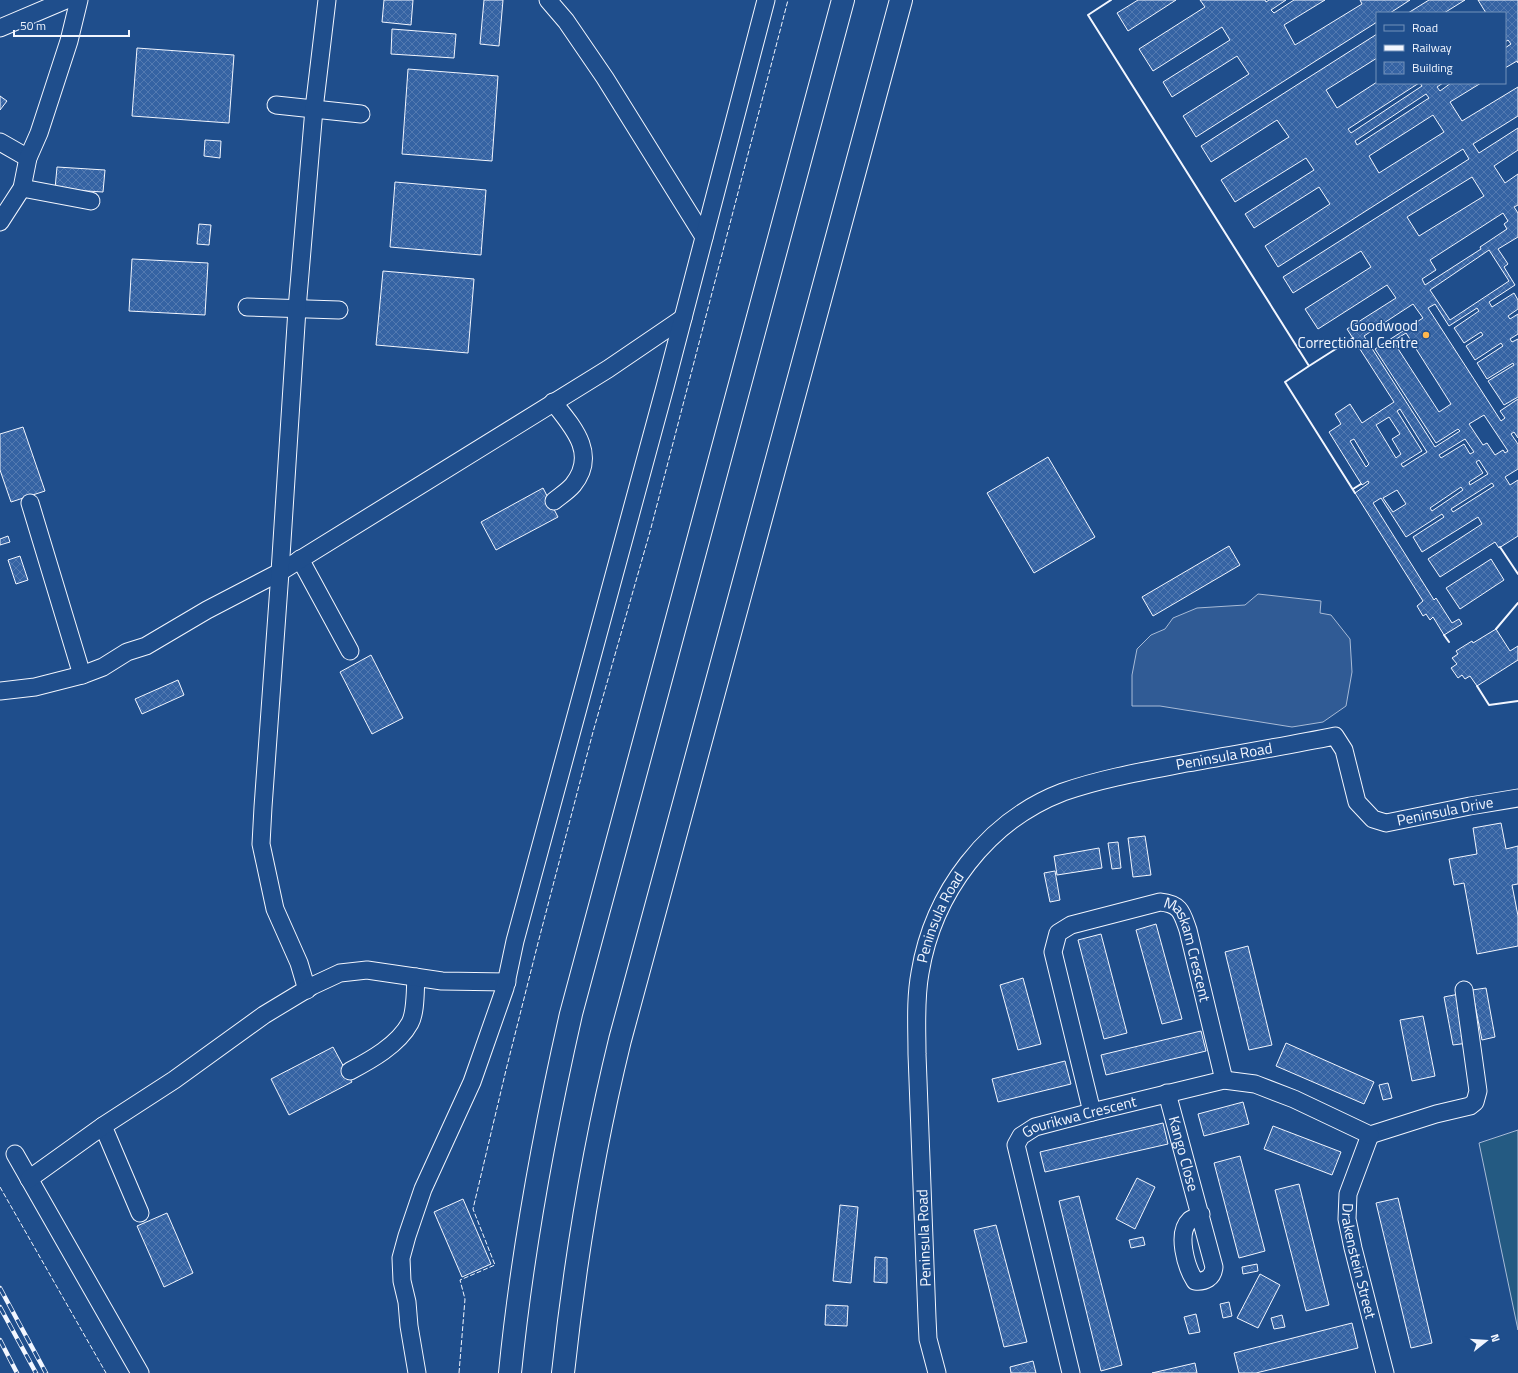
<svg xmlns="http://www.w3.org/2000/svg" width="1518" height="1373" viewBox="0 0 1518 1373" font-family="'Titillium Web',sans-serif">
	<defs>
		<pattern id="building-cross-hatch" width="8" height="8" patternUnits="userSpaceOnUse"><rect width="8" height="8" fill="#3563a3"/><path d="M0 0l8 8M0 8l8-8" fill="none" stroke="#537ab1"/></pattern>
	</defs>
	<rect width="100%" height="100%" fill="#1f4e8c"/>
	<!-- grass -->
	<path fill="#245a82" stroke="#a8bbd7" d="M1518,1130V1330L1479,1143Z"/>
	<!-- parking -->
	<path fill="#305b95" stroke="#a8bbd7" d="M1258,594L1321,601L1320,613L1331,615L1350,639L1352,672L1346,706L1323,722L1292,727L1160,706H1132V675L1137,649L1151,635L1165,629L1173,618L1197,608L1245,605Z"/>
	<!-- building -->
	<path fill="url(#building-cross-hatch)" stroke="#f2f6ff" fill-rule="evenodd" d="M384,0H413L411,25L382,22Z
		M484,0H503L499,46L480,44Z
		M1138,0H1176L1128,31L1117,13Z
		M1200,0H1265L1266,2L1269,0H1286L1271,10L1274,13L1294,0H1325L1284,25L1295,45L1362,4L1360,0H1410L1390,13H1377V22L1196,137L1183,116L1249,74L1237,56L1172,97L1163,82L1230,40L1222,27L1153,71L1139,49L1205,7Z
		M1429,0H1465L1444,13H1408Z
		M1478,0H1518V63L1517,61L1505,68V48L1511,44L1508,40L1505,42V13H1486Z
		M392,29L456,34L454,58L391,54Z
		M1377,34V58L1326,90L1337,108L1377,82L1419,83L1348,129L1351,133L1422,86L1420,83H1443L1437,87L1440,91L1451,83H1481L1450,102L1462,121L1518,87V116L1473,144L1479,153L1518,128V150L1494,166L1505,183L1518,174V205L1514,207L1518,213V237L1498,249L1508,264L1504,267L1515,285L1489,302L1492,307L1514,293L1518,300V309L1508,316L1510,319L1518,314V334L1510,339L1512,342L1518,339V397L1504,405L1488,381L1514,365L1513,363L1487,379L1477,363L1503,346L1501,343L1475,360L1466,346L1483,335L1481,332L1464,343L1454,328L1479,311L1477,308L1449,326L1435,304L1428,308L1501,421L1505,418L1500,411L1518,399V438L1514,432L1511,434L1518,444V469L1505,477L1510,485L1518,480V536L1499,548L1495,542L1440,577L1428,559L1482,524L1478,517L1422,552L1413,537L1444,517L1442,514L1406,537L1381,498L1373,503L1434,600L1436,598L1452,623L1459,619L1462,624L1444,635L1433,617L1430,620L1426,614L1423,616L1417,606L1423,601L1355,493L1369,483L1368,481L1362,485L1329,432L1341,424L1335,414L1350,404L1362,423L1394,402L1347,329L1396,298L1387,285L1318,329L1305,309L1371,267L1361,251L1293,293L1283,277L1469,159L1463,149L1278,267L1265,246L1330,204L1319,187L1254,228L1245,214L1314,170L1306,158L1235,202L1221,180L1289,137L1277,120L1211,162L1201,146ZM1426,94L1429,98L1357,145L1355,141ZM1433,115L1444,132L1379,173L1369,156ZM1472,177L1484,196L1419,236L1407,217ZM1503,213L1508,221L1504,224L1507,229L1480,247L1481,249L1425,285L1422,279L1436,270L1430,260ZM1489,250L1509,281L1450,320L1430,290ZM1413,304L1423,318L1375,349L1436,443L1458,429L1460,431L1435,447L1364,336ZM1406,333L1451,404L1439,412L1393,341ZM1400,409L1427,452L1403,467L1401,464L1422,451L1397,411ZM1484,415L1508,451L1505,453L1503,450L1495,455L1487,443L1483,445L1469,424ZM1389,417L1400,434L1392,439L1401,454L1396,458L1376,425ZM1354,439L1369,464L1366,467L1350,441ZM1465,439L1474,452L1470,454L1464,444L1441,458L1439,455ZM1479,460L1488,474L1470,485L1469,482L1483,473L1476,462ZM1492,483L1494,486L1453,512L1451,509ZM1461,487L1463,490L1432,511L1430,508ZM1397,490L1406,504L1393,512L1383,498Z
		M137,48L234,55L229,123L132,116Z
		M408,69L498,76L492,161L402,154Z
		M0,96L7,101L0,110Z
		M205,140L221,141L220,158L204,156Z
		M57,167L105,170L103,192L55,189Z
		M395,182L486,190L481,255L390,247Z
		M199,224L211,225L209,245L197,244Z
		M132,259L208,263L205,315L129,311Z
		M383,271L474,279L468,353L376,345Z
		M23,427L45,491L11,502L0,470V434Z
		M1048,457L1095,537L1034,573L987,493Z
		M543,488L558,517L496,550L481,522Z
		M8,536L10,542L0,545V539Z
		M1229,546L1240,565L1153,616L1142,597Z
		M20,556L28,580L16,584L8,560Z
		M1491,559L1504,580L1460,609L1446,588Z
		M1496,629L1510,651L1518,646V660L1477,686L1470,676L1465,679L1462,675L1458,678L1451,668L1457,664L1452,658L1458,654L1456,651L1472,641L1473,643Z
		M371,655L403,718L372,734L340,672Z
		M178,680L184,695L142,714L135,699Z
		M1501,823L1506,849L1518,846V884L1512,885L1518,916V946L1477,954L1464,883L1454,885L1449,859L1477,854L1473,828Z
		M1145,836L1151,875L1133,877L1128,838Z
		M1118,842L1121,868L1112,869L1108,843Z
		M1099,848L1102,868L1057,875L1054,856Z
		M1055,871L1060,900L1050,902L1044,873Z
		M1156,924L1182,1019L1162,1024L1136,930Z
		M1101,934L1127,1033L1104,1039L1078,940Z
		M1248,946L1272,1045L1249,1050L1225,952Z
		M1023,978L1041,1044L1018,1050L1000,985Z
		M1486,988L1495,1037L1482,1040L1472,990Z
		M1459,994L1468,1043L1453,1045L1444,997Z
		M1423,1016L1435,1076L1412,1081L1400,1020Z
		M1201,1031L1206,1051L1106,1075L1101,1055Z
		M1286,1043L1374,1082L1364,1104L1276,1066Z
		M333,1047L352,1082L289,1115L271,1079Z
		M1065,1061L1071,1084L998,1102L992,1079Z
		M1388,1083L1392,1098L1383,1100L1379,1085Z
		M1243,1102L1249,1124L1204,1136L1198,1114Z
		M1163,1123L1168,1144L1045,1172L1040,1152Z
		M1273,1126L1341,1152L1332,1175L1264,1149Z
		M1240,1156L1265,1251L1239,1258L1214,1163Z
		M1137,1178L1155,1187L1135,1229L1116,1219Z
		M1299,1184L1329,1305L1306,1311L1275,1190Z
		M1079,1196L1122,1365L1101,1371L1059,1201Z
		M1398,1198L1432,1343L1411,1348L1376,1203Z
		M463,1199L491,1264L462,1277L434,1212Z
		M840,1205L858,1207L851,1283L833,1281Z
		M167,1213L193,1273L164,1287L137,1226Z
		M996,1225L1027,1342L1004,1347L974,1230Z
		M1143,1237L1145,1245L1131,1248L1129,1240Z
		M875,1257L887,1258V1283L874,1282Z
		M1257,1264L1258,1271L1243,1274L1242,1267Z
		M1260,1274L1280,1285L1258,1328L1237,1318Z
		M1229,1302L1232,1316L1223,1318L1220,1304Z
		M826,1305L848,1306L847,1326L825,1325Z
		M1196,1314L1200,1332L1189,1334L1184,1317Z
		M1282,1315L1285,1327L1274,1329L1271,1318Z
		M1352,1323L1358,1348L1256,1373H1239L1234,1353Z
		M1033,1361L1036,1373H1011L1010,1367Z
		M1195,1363L1197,1373H1152Z"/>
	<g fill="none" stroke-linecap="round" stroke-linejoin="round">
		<!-- minor casing -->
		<g stroke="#f2f6ff" stroke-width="19">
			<g id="minor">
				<path d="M548,0L566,21L605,78L704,237"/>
				<path d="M0,28L66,0"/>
				<path d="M276,105L361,114"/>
				<path d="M0,142L28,158"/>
				<path d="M22,188L91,201"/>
				<path d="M0,222L22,188L28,158L39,133L69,41L79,0"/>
				<path d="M247,307L339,310"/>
				<path d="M553,402C573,427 598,454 573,485C568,491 560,496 554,501"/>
				<path d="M30,503L82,675"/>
				<path d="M300,559L350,651"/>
				<path d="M0,691L35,687L82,675L103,667L127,652L146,646L207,610L280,572L608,369L683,318"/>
				<path d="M307,990L299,963L275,909L261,844L263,807L280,572L297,309L314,109L327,0"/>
				<path d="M350,1071C371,1060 398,1045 410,1023C416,1012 415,990 416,977"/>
				<path id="s1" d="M1167,1093L1214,1267C1213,1278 1205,1282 1195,1281C1186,1267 1176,1233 1190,1220C1193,1218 1198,1216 1201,1214"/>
				<path id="s2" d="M1092,1112L1053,952L1058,933L1071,925L1160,902C1181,904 1182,913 1188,930L1224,1080"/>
				<path d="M103,1126L140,1213"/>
				<path id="s3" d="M1370,1135L1348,1194L1347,1219L1353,1248L1385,1373"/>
				<path d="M1370,1135L1436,1114L1470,1106L1475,1102L1478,1091L1464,990"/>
				<path d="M15,1154L140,1373"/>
				<path d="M29,1179L103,1126L174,1080L264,1015L312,986L340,973L367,970L442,981L507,982"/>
				<path d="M417,1373L409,1326L407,1302L402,1281L401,1258L407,1236L423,1189L472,1082L505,988L515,941L665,387L766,0"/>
				<path id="s4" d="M937,1373L928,1339L927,1318L917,1054C917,1028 915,1000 920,973C933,893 987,821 1063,792C1103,778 1145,771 1187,763C1236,754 1286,746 1335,736L1344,750L1357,802L1373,819L1386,823L1470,806L1518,798"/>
				<path id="s5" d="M1071,1373L1016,1145L1021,1136L1035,1127L1092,1112L1224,1080L1255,1084L1294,1099L1370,1135"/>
			</g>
		</g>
		<!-- highway casing -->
		<g stroke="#f2f6ff" stroke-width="24">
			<path id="highway" d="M510,1373C522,1252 544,1133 571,1014L843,0
				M563,1373C575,1261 593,1150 620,1040L901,0"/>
		</g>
		<!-- minor -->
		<use href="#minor" stroke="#1f4e8c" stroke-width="17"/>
		<!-- highway -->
		<use href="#highway" stroke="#1f4e8c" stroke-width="22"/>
		<!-- rail casing -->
		<g stroke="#f2f6ff" stroke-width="4.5">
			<path id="rail" d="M0,1288L46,1373
				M0,1307L36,1373
				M0,1340L17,1373"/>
		</g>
		<!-- rail -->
		<use href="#rail" stroke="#1f4e8c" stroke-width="3" stroke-dasharray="9" stroke-linecap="butt"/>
		<!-- fence -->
		<path stroke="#f2f6ff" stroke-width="1" stroke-dasharray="5 2" stroke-linecap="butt" d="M0,1187L106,1373
			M459,1373L465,1299L460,1280L495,1265L473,1209L506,1070L538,943L593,732L651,528L788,0"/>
		<!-- wall -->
		<path stroke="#f2f6ff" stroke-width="2" d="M1111,0L1088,15L1309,366L1353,338
			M1309,366L1285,382L1355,493
			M1353,489L1361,484
			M1500,547L1518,574
			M1496,629L1518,603
			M1444,635L1449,642
			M1477,686L1489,705L1518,701"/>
	</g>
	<!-- markers -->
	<circle fill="#ffb74d" stroke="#1f4e8c" stroke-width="1.5" cx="1426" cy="335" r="4"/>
	<g text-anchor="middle" stroke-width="3" stroke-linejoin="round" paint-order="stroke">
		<!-- poi labels -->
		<g font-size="15" fill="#f2f6ff" stroke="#1f4e8c" text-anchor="end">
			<text x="1418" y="331">Goodwood<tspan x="1418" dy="17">Correctional Centre</tspan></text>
		</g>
		<!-- street labels -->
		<g font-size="15" fill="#f2f6ff" stroke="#1f4e8c">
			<text dy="5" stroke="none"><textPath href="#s4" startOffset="808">Peninsula Road</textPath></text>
			<text dy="5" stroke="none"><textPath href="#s4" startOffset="1088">Peninsula Drive</textPath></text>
			<text dy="5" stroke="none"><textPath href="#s4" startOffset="461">Peninsula Road</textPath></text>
			<text dy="5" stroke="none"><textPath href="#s2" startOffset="352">Maskam Crescent</textPath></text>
			<text dy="5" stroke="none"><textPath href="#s5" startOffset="307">Gourikwa Crescent</textPath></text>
			<text dy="5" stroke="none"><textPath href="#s1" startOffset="63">Kango Close</textPath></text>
			<text transform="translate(924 1238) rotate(-92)" y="5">Peninsula Road</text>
			<text dy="5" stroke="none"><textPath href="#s3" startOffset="131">Drakenstein Street</textPath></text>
		</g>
	</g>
	<!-- legend -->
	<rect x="1376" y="12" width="130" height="72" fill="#1f4e8c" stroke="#7391ba"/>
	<rect x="1384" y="25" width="20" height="6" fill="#1f4e8c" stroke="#7391ba"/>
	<text x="1412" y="32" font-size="12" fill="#f2f6ff">Road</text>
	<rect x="1384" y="45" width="20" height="6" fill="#f2f6ff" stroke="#7391ba"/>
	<text x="1412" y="52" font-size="12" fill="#f2f6ff">Railway</text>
	<rect x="1384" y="62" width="20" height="12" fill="url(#building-cross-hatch)" stroke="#7391ba"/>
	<text x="1412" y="72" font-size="12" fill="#f2f6ff">Building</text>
	<!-- north arrow -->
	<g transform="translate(1486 1341) rotate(73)" stroke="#1f4e8c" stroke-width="3" paint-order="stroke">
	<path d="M0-3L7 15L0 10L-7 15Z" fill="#f2f6ff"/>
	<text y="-6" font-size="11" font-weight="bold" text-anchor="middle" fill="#f2f6ff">N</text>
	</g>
	<!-- scale -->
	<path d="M14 30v6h115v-6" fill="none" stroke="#f2f6ff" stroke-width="2"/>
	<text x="20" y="30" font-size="12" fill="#f2f6ff" stroke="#1f4e8c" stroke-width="3" paint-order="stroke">50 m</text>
</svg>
